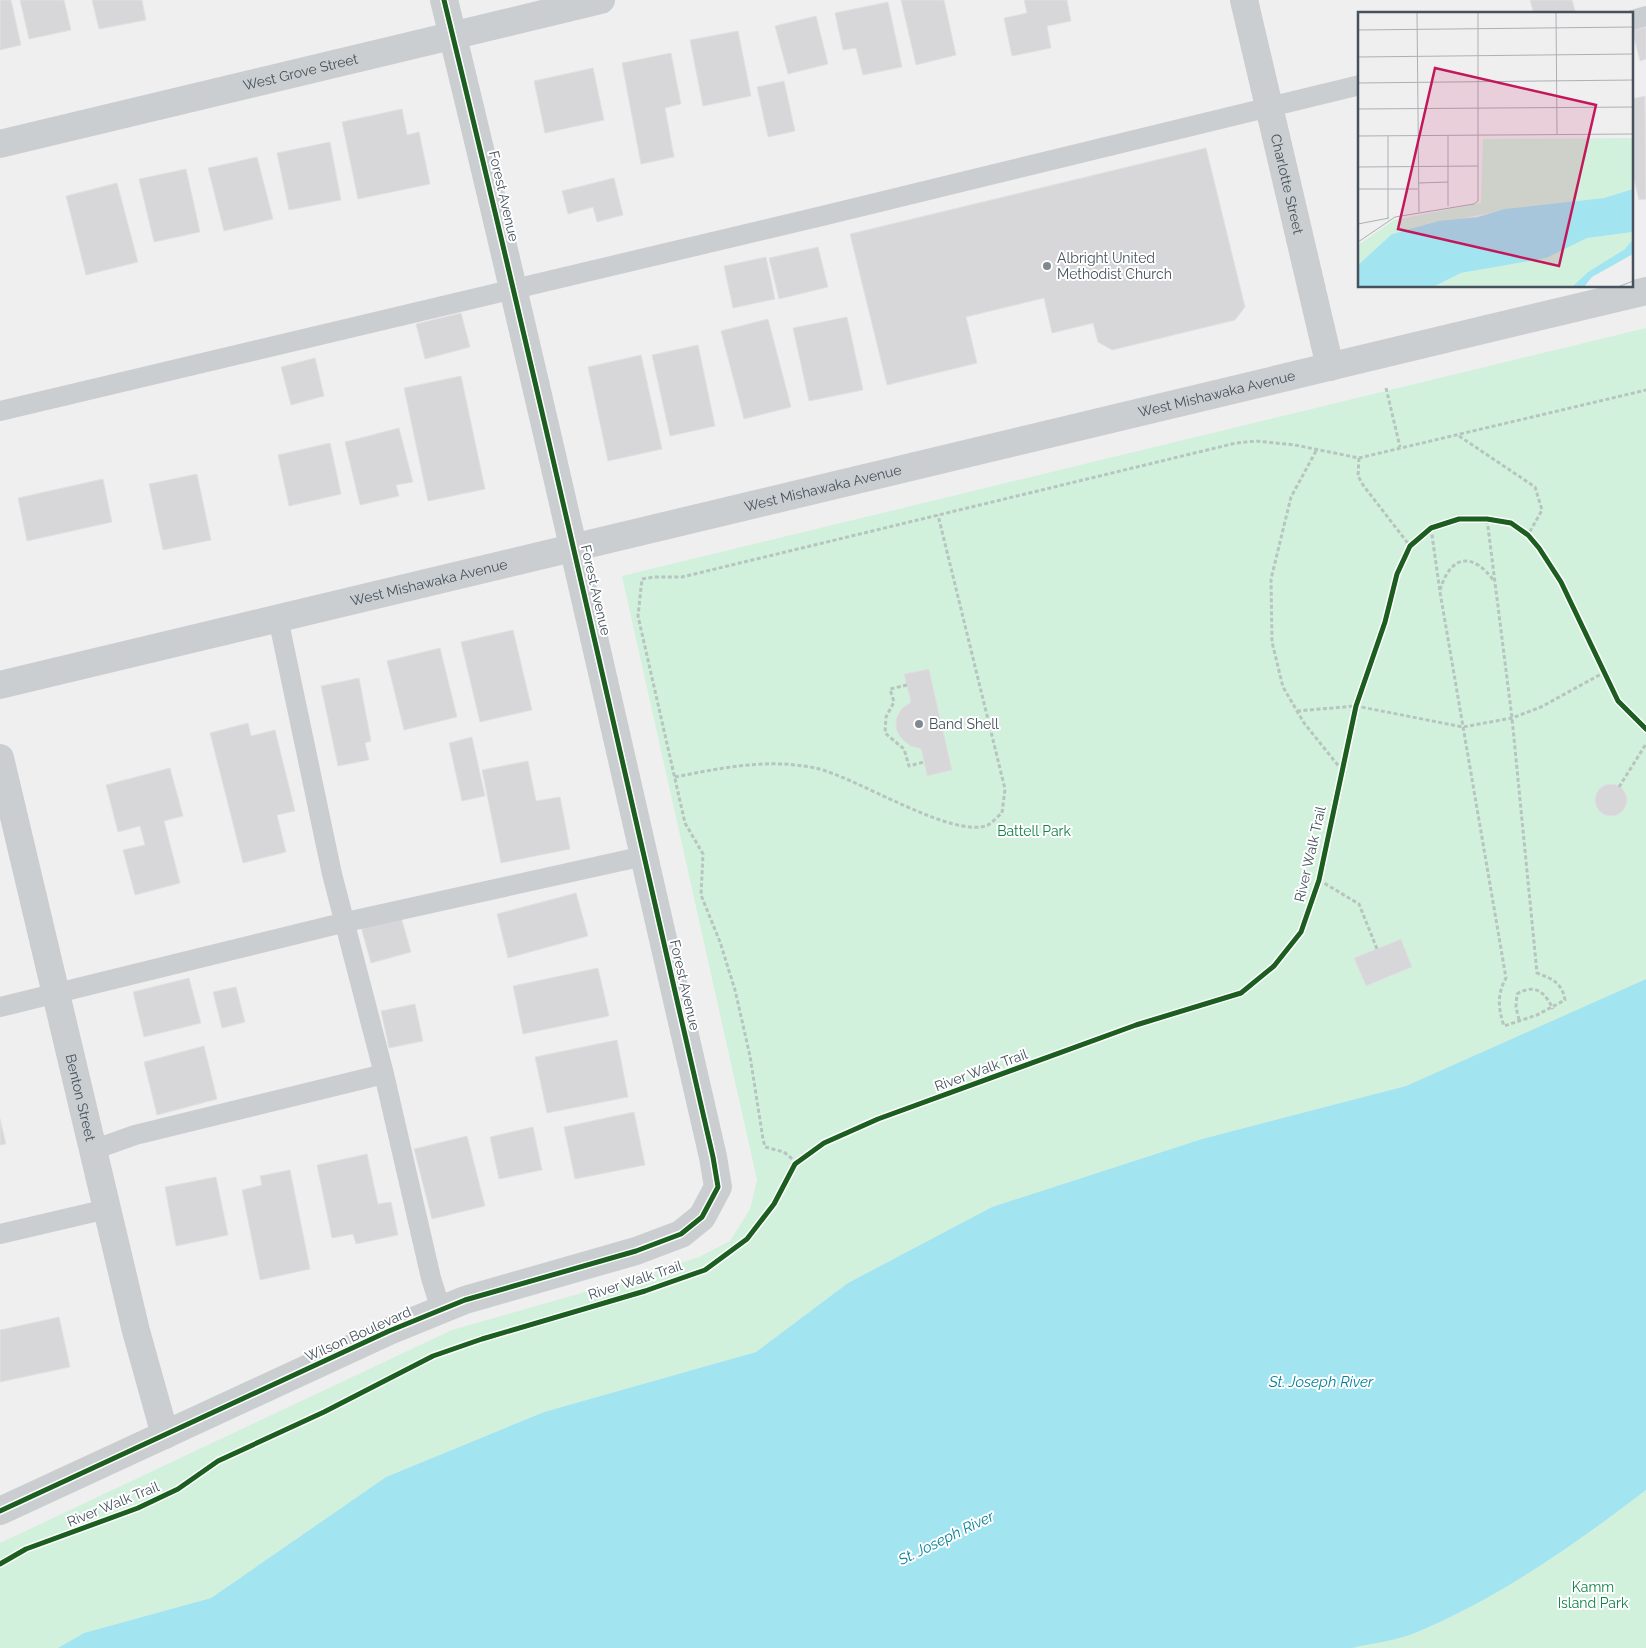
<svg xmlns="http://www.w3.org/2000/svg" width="1646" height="1648" viewBox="0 0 1646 1648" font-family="Raleway,sans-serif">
	<rect width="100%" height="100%" fill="#f0efef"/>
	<!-- green -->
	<path fill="#d1f1dc" d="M1646,328V979L1406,1086L1202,1139L992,1207L848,1283L756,1352L544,1412L386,1477L211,1598L84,1633L58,1648H0V1543L452,1330L641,1276L699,1257L730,1241L750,1209L757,1180L622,576Z
		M1646,1490V1648H1352C1372,1643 1396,1641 1415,1633C1499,1598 1574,1545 1646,1490Z"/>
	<!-- water -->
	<path fill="#a3e4f1" d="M1646,979V1490C1574,1545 1499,1598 1415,1633C1396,1641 1372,1643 1352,1648H58L84,1633L211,1598L386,1477L544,1412L756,1352L848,1283L992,1207L1202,1139L1406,1086Z"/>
	<!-- building -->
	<path fill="#d7d7d9" stroke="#e1e1e2" d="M0,0H11L21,45L0,50Z
		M20,0H64L71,30L29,39Z
		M92,0H142L146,20L99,29Z
		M901,0H944L956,55L916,65Z
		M1024,0H1067L1071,21L1047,26L1051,48L1012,56L1004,18L1027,13Z
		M1530,0H1572L1576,14H1534Z
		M888,2L902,67L863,75L856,48L843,50L835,13Z
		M816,16L828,64L788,74L775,26Z
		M1646,27V59L1640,61L1632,30Z
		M738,31L751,96L703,106L690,40Z
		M671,53L681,104L665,108L674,157L641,164L622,63Z
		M593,68L604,120L545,133L534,81Z
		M784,81L795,131L768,137L757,87Z
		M1645,96L1646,199L1639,200L1632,171V99Z
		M402,109L407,135L419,132L430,184L358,199L342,122Z
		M330,142L341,200L289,210L277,153Z
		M1206,148L1245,307L1235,320L1112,350L1098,342L1093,323L1052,333L1044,298L966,317L977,363L887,385L850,234Z
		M257,157L273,219L224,231L208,168Z
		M186,169L200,232L154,242L139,179Z
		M614,178L623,215L597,222L593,207L568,214L562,191Z
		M117,183L138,262L86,275L66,196Z
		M818,247L828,287L779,299L769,258Z
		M766,257L775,299L733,308L724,266Z
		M461,313L470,347L425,359L416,324Z
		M847,317L863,390L809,401L793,328Z
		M768,319L791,407L744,419L721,331Z
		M698,345L715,426L670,436L652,355Z
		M641,355L662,449L608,461L588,367Z
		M315,358L324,396L291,405L281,367Z
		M461,376L485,489L428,501L404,388Z
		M399,428L413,482L396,485L399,496L360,505L345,442Z
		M330,443L341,494L289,506L278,455Z
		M197,474L211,540L163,550L149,484Z
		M103,479L112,522L27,541L18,498Z
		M513,630L532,710L480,722L461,642Z
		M440,648L457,717L404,730L387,661Z
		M929,669L952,770L927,776L921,749L910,746L901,738L896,729V719L901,709L911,702L904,674Z
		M359,678L371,741L365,743L369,760L338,766L321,686Z
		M248,723L251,736L275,730L295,811L277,815L286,852L243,863L210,733Z
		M472,737L485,796L462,801L449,743Z
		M528,761L536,801L560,797L570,849L501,863L482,770Z
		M170,768L183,816L164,821L180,883L135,895L123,850L145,845L140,826L118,832L106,785Z
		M1595 800a16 16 0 1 1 32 0a16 16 0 1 1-32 0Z
		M576,893L588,936L508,958L497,914Z
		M401,917L411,952L371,963L361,927Z
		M1401,939L1412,967L1366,986L1354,958Z
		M598,968L609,1016L523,1034L513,986Z
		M189,978L201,1023L144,1037L133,992Z
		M236,987L245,1022L222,1028L213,992Z
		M415,1004L423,1041L389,1048L381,1011Z
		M617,1040L628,1097L547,1113L535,1057Z
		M204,1046L217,1099L157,1115L144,1062Z
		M634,1112L645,1165L575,1179L564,1127Z
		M0,1119L6,1144L0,1145Z
		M533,1127L542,1170L499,1179L490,1137Z
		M467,1136L485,1206L432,1219L414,1149Z
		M367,1154L378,1204L391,1202L398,1235L356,1244L353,1234L332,1238L317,1165Z
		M290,1170L310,1269L260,1280L242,1190L262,1185L260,1176Z
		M216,1177L228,1235L176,1246L165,1187Z
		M59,1317L70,1367L0,1382V1330Z"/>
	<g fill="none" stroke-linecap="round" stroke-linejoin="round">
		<!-- path -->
		<path stroke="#b7c4bf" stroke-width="3" stroke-dasharray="4 2.5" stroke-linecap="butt" d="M1386,388L1400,447
			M1459,436L1535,487L1542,510L1528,535
			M1316,451L1291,497L1271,579L1272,642L1283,687L1304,723L1341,769
			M1359,458L1358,476L1363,485L1410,546
			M1431,528L1440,592L1506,978C1497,994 1498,1008 1504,1026L1537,1015L1565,1000C1562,983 1553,979 1537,973L1512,718L1487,519
			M1440,590C1451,554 1473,552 1494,581
			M907,685L890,689L894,702L886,717L885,733L904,749L909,766L924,762
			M1297,711L1356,706L1463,727L1512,718L1541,707L1603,673
			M675,777C721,768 768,758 815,768C855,776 953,840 988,825C992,823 998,816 1002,813L1005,789L938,515
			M1619,787L1646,744
			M1319,880L1359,904L1377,949
			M1519,1020L1516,1007L1517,994C1535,983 1545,992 1553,1009
			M797,1163L784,1152L765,1147L763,1139L750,1056L735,990L720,942L701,895L703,854L685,823L638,616L642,579L654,577H682L1236,443L1256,441L1295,445L1359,458L1646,390"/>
		<!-- lane -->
		<path stroke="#caced0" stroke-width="20" d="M1632,20L1646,16
			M0,411L822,216L1360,85
			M278,618L332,874L384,1074L431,1278L441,1310
			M0,1007L346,922L644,856
			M93,1150L135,1135L384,1074
			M0,1234L107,1209"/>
		<!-- street -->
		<g stroke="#caced0" stroke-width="28">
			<path id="s1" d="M1244,0L1330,367"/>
			<path id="s2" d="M0,144L601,0"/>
			<path id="s3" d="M0,758L136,1331L165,1435"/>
			<path d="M0,1511L389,1331L465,1300L636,1251L681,1234L702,1217L718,1187L713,1157C624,771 538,385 444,0"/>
		</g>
		<!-- secondary -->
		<path stroke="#cbced1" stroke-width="28" id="s4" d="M0,685L1646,291"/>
		<!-- cycleway casing -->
		<g stroke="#fff" stroke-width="8">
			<path id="cycleway" d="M0,1511L389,1331L465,1300L636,1251L681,1234L702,1217L718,1187L713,1157C624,771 538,385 444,0
				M0,1564L26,1549L138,1508L178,1489L218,1461L324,1412L433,1356L482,1339L645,1291L705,1270L747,1239L774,1204L795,1164L824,1143L878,1119L1136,1025L1241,993L1274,966L1301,932L1319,880L1356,706L1385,622L1397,574L1410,546L1431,528L1459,519H1487L1511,523L1528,535L1539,548L1561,582L1618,701L1646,729"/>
		</g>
		<!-- cycleway -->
		<use href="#cycleway" stroke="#1b5e20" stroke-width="5"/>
	</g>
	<!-- markers -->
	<g fill="#818990" stroke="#fff" stroke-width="2">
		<circle cx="1047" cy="266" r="5"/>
		<circle cx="919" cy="724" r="5"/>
	</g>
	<g text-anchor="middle" stroke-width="4" stroke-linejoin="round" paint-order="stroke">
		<!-- street labels -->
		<g font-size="14" fill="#45525d" stroke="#fff">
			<text dy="5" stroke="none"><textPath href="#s2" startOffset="309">West Grove Street</textPath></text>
			<text dy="5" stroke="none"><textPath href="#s1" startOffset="189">Charlotte Street</textPath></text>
			<text transform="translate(504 196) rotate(77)" y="5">Forest Avenue</text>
			<text dy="5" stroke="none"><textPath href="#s4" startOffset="1251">West Mishawaka Avenue</textPath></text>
			<text dy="5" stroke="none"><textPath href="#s4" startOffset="846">West Mishawaka Avenue</textPath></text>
			<text dy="5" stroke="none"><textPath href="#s4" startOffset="441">West Mishawaka Avenue</textPath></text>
			<text transform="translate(596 590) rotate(77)" y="5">Forest Avenue</text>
			<text transform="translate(1310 854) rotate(-77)" y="5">River Walk Trail</text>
			<text transform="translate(685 985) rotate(77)" y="5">Forest Avenue</text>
			<text transform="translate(981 1070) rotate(-20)" y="5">River Walk Trail</text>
			<text dy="5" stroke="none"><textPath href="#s3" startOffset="349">Benton Street</textPath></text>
			<text transform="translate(635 1280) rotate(-18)" y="5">River Walk Trail</text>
			<text transform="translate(358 1334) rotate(-24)" y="5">Wilson Boulevard</text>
			<text transform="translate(113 1504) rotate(-22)" y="5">River Walk Trail</text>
		</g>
		<!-- poi labels -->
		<g font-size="14" fill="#45525d" stroke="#fff" text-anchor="start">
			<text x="1057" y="263">Albright United<tspan x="1057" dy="16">Methodist Church</tspan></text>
			<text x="929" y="729">Band Shell</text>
		</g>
		<!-- park labels -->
		<g font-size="14" fill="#108345" stroke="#fff">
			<text x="1034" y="836">Battell Park</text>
			<text x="1593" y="1592">Kamm<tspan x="1593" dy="16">Island Park</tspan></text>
		</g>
		<!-- water labels -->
		<g font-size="15" font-style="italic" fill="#04819a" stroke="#fff">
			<text x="1321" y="1387">St. Joseph River</text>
			<text transform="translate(946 1538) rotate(-26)" y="5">St. Joseph River</text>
		</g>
	</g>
	<!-- overview -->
	<g transform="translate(1358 12)">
		<rect width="275" height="275" fill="#f0efef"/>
		<path d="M275,126V177L246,186L131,201L48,218L34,222L0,253V233L36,208L123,191L125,127ZM275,220V227L267,237L230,260L214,275H75L103,261L188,245L229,226Z" fill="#d1f1dc"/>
		<path d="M275,177V220L229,226L188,246L103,261L75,275H0V253L34,222L81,209L120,205L147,197L246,186ZM275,227V242L234,265L226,275H214L230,260L267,237Z" fill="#a3e4f1"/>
		<path fill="none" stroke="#acb0b5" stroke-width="1" d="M59,0L61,200M198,0L199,122M0,18L275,15M0,45L275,42M0,71L275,68M0,97L275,95M90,123V194M0,124L275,122M0,155L120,154M60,171L90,170M0,177H60M30,206V124M0,212L31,206M0,230L37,205L116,192L120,189V0M260,275L275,269"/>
		<path fill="#c2185b" fill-opacity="0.15" stroke="#c2185b" stroke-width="2.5" d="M77,56L238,93L201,254L40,217Z"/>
		<rect width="275" height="275" fill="none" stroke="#45525d" stroke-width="2.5"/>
	</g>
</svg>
